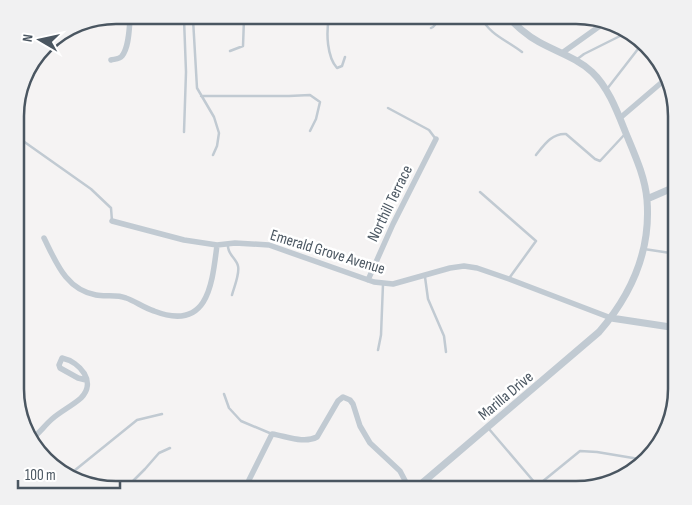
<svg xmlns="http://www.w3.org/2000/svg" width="692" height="505" viewBox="0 0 692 505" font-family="'Sofia Sans Condensed',sans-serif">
	<rect width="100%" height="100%" fill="#f5f3f3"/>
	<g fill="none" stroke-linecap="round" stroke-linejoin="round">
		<!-- service -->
		<path stroke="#c1cad2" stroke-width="2.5" d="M480,16C491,36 505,39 522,52
			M329,18C326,33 327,57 337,68L342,66L345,57
			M193,19L197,88L214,117L219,133L217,146L213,155
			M431,28L433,27L442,17
			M230,51L243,46L244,19
			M576,60L584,54L628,32
			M607,89L638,49L641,40
			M201,96H289L310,95L320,102L316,119L310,131
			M388,108L429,130L435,138
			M184,132L186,72L184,19
			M16,136L91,189L111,208L112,221
			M536,155C544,145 552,133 566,134L595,159L600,161L625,134
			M16,161L21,180L19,190
			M480,192L536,241L510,277
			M228,245C227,254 236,258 238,266C240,274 234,287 232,295
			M644,249L677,254
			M425,277L428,299L444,336L446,352
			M378,350L381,335L383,284
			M224,394L229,408L241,421L272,434
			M489,429L541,490
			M69,475L137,420L162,414
			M537,486L580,451L597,452L645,460
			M124,490L145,469L159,453L170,448"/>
		<!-- minor -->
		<path stroke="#c1cad2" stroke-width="5.5" d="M562,53L604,23
			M111,60C115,59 120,59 122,56C129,47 129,30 130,20
			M620,118L668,77
			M112,221L184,240L217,245L235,243L269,245L374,282L393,284L450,268L464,266L477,268L509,279L611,318
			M44,238C56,262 66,290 96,295C105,297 117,294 126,298C135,301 144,308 154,311C208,332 212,285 217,245
			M368,280L393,224L436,139
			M29,441C38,435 44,426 52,419C61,411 72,406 81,398C97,382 80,362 62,358L59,365L60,368L78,378L86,380
			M427,479L437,490
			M255,490L249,487V480L272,434C286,436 304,444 317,437L338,401L343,397L350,400L353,404L360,426L370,443L400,471L410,490"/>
		<!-- tertiary -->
		<path stroke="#c1cad2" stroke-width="7" d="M647,199L677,186
			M611,318L677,328
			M414,490L599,332C631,295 651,250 647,200C645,176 634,153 625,131C617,111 608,87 592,72C577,58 557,52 539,42C526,35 517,26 507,16"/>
	</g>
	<g text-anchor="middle" stroke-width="5" stroke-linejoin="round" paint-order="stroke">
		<!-- street labels -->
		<g font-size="16" fill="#4a5661" stroke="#fff">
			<text transform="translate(389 203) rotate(-64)" y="6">Northill Terrace</text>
			<text transform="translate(328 251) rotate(17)" y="6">Emerald Grove Avenue</text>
			<text transform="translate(505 395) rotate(-40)" y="6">Marilla Drive</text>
		</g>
	</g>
	<!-- crop -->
	<path d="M0 0H692V505H0ZM116 24H576A92 92 0 0 1 668 116V389A92 92 0 0 1 576 481H116A92 92 0 0 1 24 389V116A92 92 0 0 1 116 24Z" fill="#f1f1f2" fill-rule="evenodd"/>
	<path fill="none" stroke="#4a5661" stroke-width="2.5" d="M116 24H576A92 92 0 0 1 668 116V389A92 92 0 0 1 576 481H116A92 92 0 0 1 24 389V116A92 92 0 0 1 116 24Z"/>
	<!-- north arrow -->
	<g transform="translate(40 40) rotate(279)" stroke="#ffffff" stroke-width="4" paint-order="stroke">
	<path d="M0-4L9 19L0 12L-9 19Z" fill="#4a5661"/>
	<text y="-8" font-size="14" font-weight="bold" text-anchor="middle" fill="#4a5661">N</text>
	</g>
	<!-- scale -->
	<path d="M18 480v8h102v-8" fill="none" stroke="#4a5661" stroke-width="2.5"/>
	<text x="25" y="480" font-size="15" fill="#4a5661" stroke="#ffffff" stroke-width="4" paint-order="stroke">100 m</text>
</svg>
